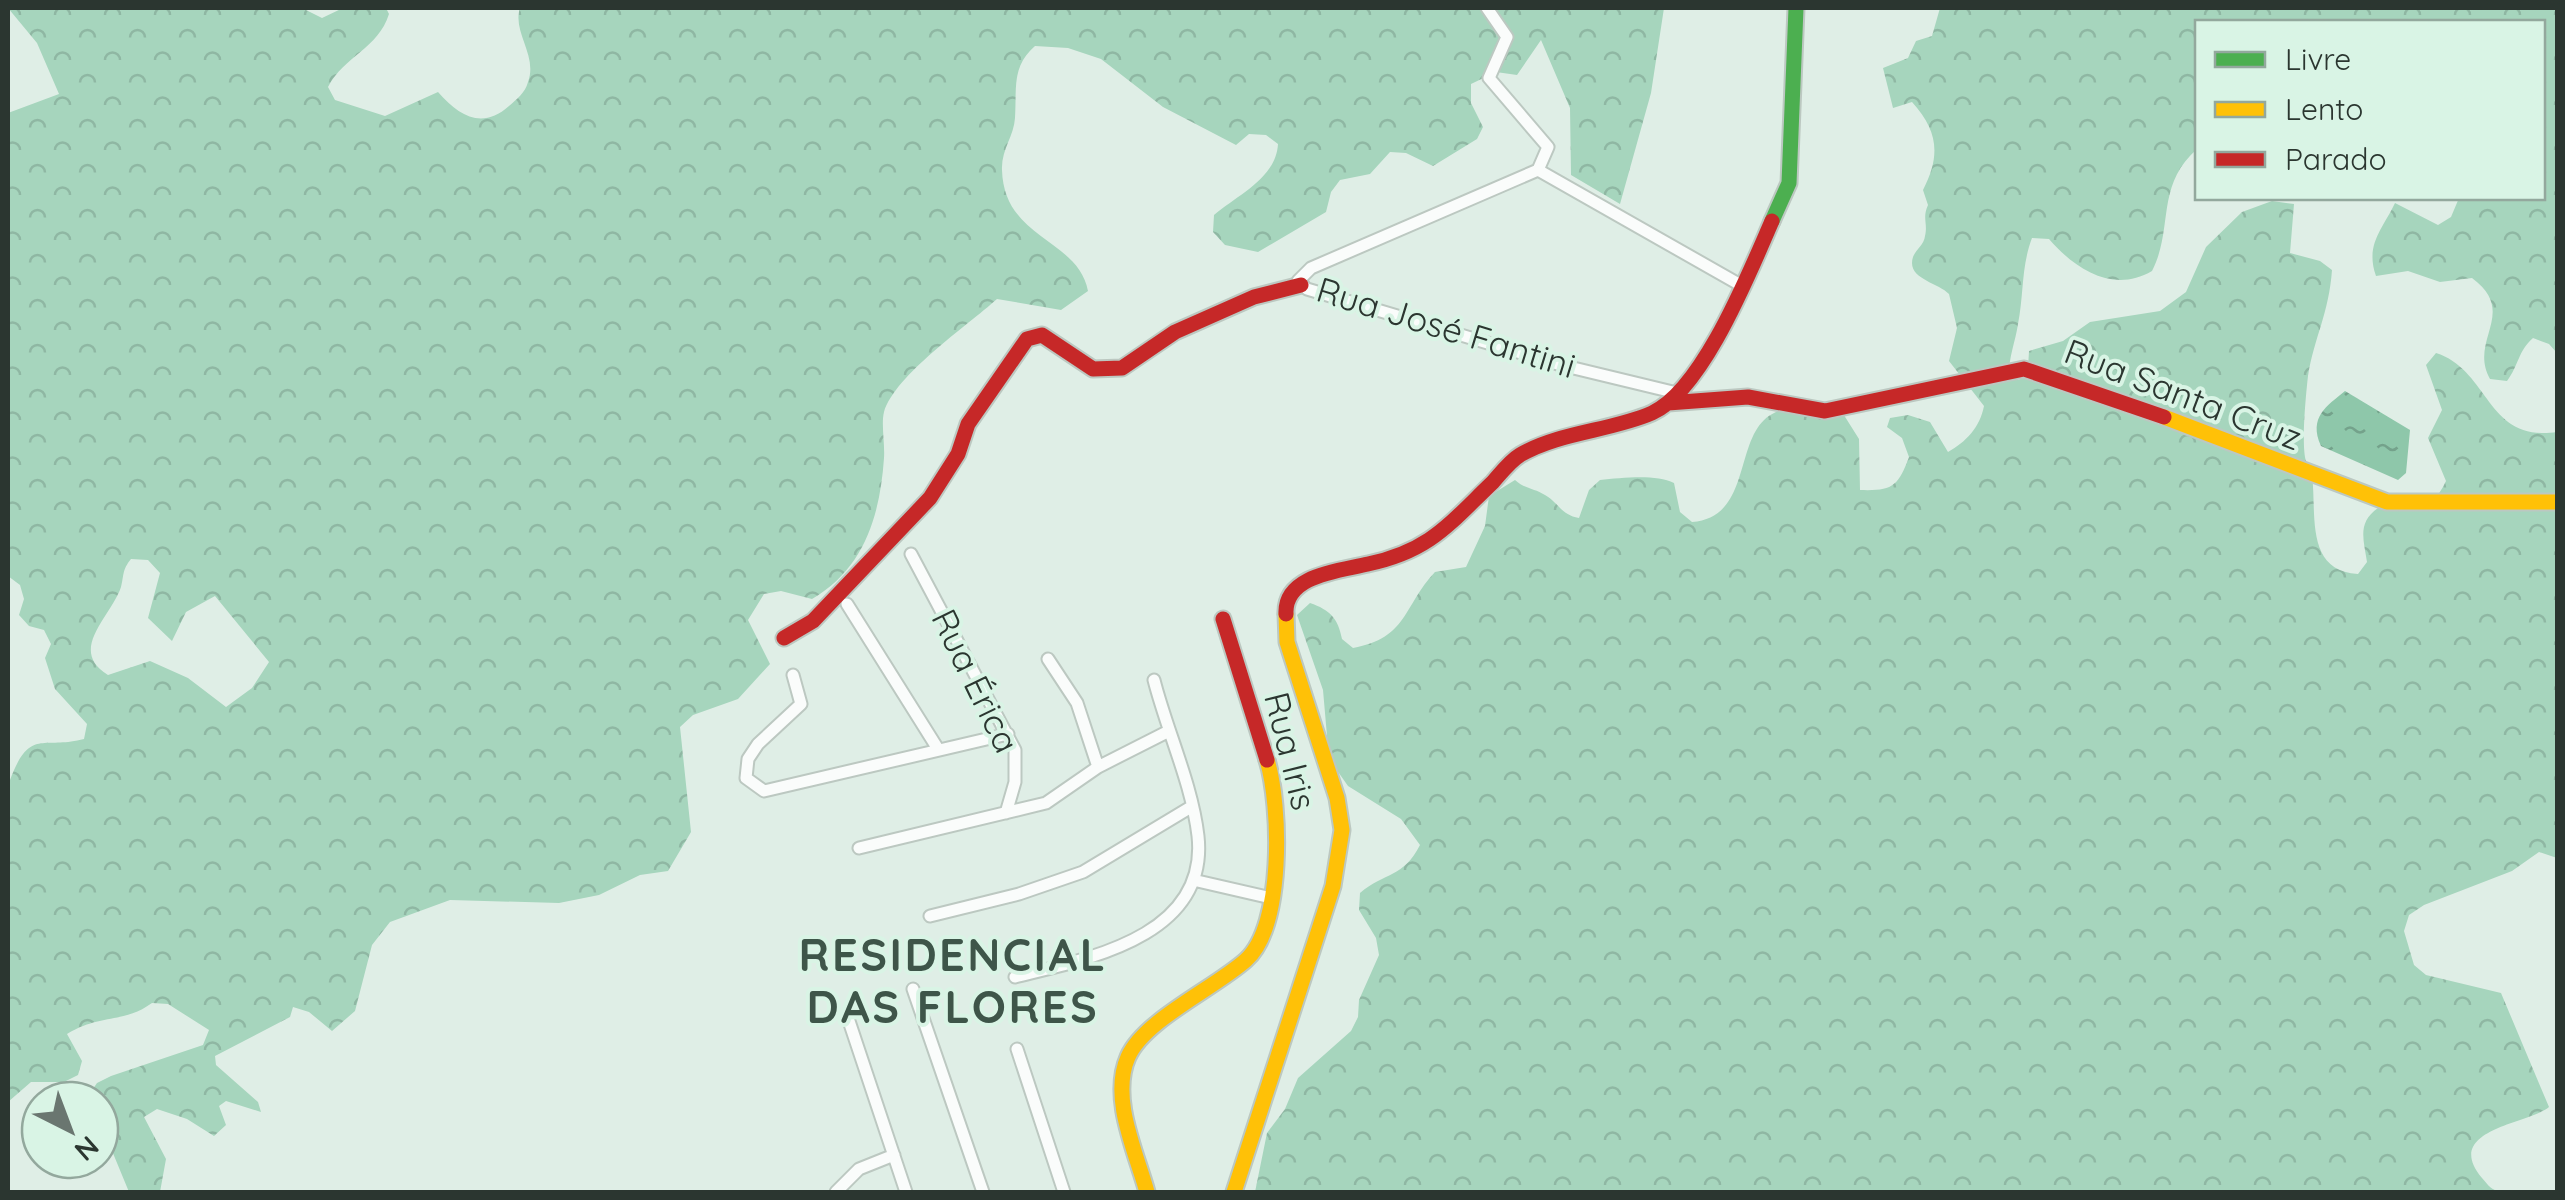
<svg xmlns="http://www.w3.org/2000/svg" width="2565" height="1200" viewBox="0 0 2565 1200" font-family="Quicksand,sans-serif">
	<defs>
		<pattern id="forest-crowns" width="20" height="18" patternUnits="userSpaceOnUse" patternTransform="scale(2.5)"><rect width="20" height="18" fill="#a6d5bd"/><path d="M2 6a3 3 0 1 1 6 0M12 15a3 3 0 1 1 6 0" fill="none" stroke="#8fb7a3"/></pattern>
		<pattern id="water-ripples" width="26" height="14" patternUnits="userSpaceOnUse" patternTransform="scale(2.5)"><rect width="26" height="14" fill="#8ec7aa"/><path d="M2 4q2-2 4 0t4 0M15 11q2-2 4 0t4 0" fill="none" stroke="#74a28b"/></pattern>
	</defs>
	<rect width="100%" height="100%" fill="#dfeee6"/>
	<!-- forest -->
	<path fill="url(#forest-crowns)" fill-rule="evenodd" d="M8,8H302L322,18L343,8H386L389,14C378,49 344,56 328,87L335,100L385,116L438,92C459,116 482,130 509,106C517,99 525,93 528,82C538,55 512,33 520,8H1664L1651,93L1620,204L1571,175L1570,108L1541,40L1517,75L1496,72L1471,84V103L1483,127L1477,139L1433,166L1406,153L1390,152L1370,174L1340,180L1331,192L1326,212L1258,252L1225,245L1213,232L1214,215C1239,194 1276,178 1278,144L1266,135L1249,134L1236,145L1163,107L1101,59L1068,48L1035,46C1011,67 1017,89 1015,118C1014,136 1001,150 1002,170C1004,240 1078,238 1088,291L1061,310L997,299C967,326 895,375 884,412C881,424 885,444 884,458C880,516 864,569 812,599L781,591L764,594L748,620L770,664L738,699L693,715L680,727L691,832L668,871L640,875L599,895L559,903L450,900L390,922L372,945L355,1011L332,1031L309,1012L293,1007L290,1017L215,1056L216,1065L258,1102L261,1112L226,1101L219,1106L226,1125L214,1136L187,1119L157,1109L144,1117L166,1159L160,1192H129L110,1146L114,1131L110,1117L100,1113V1100L86,1099L97,1083L111,1076L203,1045L209,1030L168,1004L152,1003C123,1024 102,1013 67,1034L82,1061L78,1075L64,1082H31L8,1102L10,780C30,727 42,750 84,739L87,724L55,689L45,658L51,644L44,630L29,626L19,615L24,599L20,585L8,576V113L59,94L37,43ZM131,559L148,560L160,573L148,618L172,641L186,612L215,596L269,662L252,688L226,707L188,678L150,661L108,675C67,650 111,617 121,587C124,575 122,570 131,559Z
		M1940,8H2557V353L2549,344L2533,338C2518,351 2519,365 2507,381L2490,379C2468,340 2519,313 2472,278L2440,282L2408,271L2376,276C2365,245 2382,230 2395,203L2438,225L2451,217L2459,198H2542V22H2198L2197,149C2155,186 2174,228 2152,271C2113,294 2075,269 2049,239L2032,238C2021,267 2024,294 2018,324C2015,344 2008,358 2009,379L2019,380L2028,368L2029,351L2063,341L2090,322L2160,311L2186,292L2206,247L2242,212L2272,201L2294,204L2290,253L2320,261L2332,270C2329,313 2314,338 2308,376C2306,394 2301,446 2306,461C2309,471 2311,465 2312,475C2317,512 2304,571 2358,574L2367,562C2363,537 2357,521 2381,506C2413,516 2432,511 2446,481L2428,438L2442,410L2426,365L2436,353C2490,370 2486,443 2557,432V858L2539,852L2512,871L2424,905L2409,915L2404,931L2414,965L2426,975L2501,993L2549,1107C2529,1124 2441,1129 2482,1178C2489,1186 2491,1190 2501,1192H1255L1267,1133L1285,1109L1298,1078L1351,1031L1358,1017L1359,1000L1379,955L1376,938L1359,910L1360,893C1385,872 1403,878 1420,845L1401,819L1348,786L1329,759L1323,690L1297,615L1310,603C1330,610 1338,618 1342,639L1353,648C1408,638 1403,606 1435,572L1466,567L1485,526L1489,496L1515,480C1525,489 1534,488 1545,495C1559,503 1561,515 1579,518L1589,490L1600,480C1622,478 1656,474 1674,483L1680,512L1692,522C1757,517 1730,427 1779,411C1797,406 1823,412 1842,412L1859,439L1860,490C1892,491 1898,487 1909,457L1902,438L1887,427L1890,418L1908,415L1930,422L1948,452C1966,442 1980,427 1984,406L1949,361L1957,328L1949,294C1938,282 1906,279 1913,257C1916,249 1924,245 1925,236C1928,223 1922,218 1928,205L1923,190C1941,155 1938,131 1912,102L1893,108L1883,68L1908,58L1916,41L1932,36Z"/>
	<!-- water -->
	<path fill="url(#water-ripples)" d="M2345,391L2410,430L2406,473L2398,480L2321,446C2308,417 2327,406 2345,391Z"/>
	<g fill="none" stroke-linecap="round" stroke-linejoin="round">
		<!-- street casing -->
		<g stroke="#bcc8c1" stroke-width="15">
			<path id="street" d="M1487,8L1507,37L1489,78L1548,147L1538,170
				M1538,170L1311,268L1298,281L1307,289L1561,365L1677,393
				M1538,170L1744,287
				M911,554L1015,750V782L1006,813
				M847,604L938,749
				M1048,659L1077,703L1098,767
				M793,675L801,704L758,744L748,759L746,778L764,791L1008,734
				M859,848L1046,803L1098,767L1167,732
				M1193,880L1271,898
				M930,916L1019,894L1083,872L1191,807
				M1015,977C1087,959 1209,937 1198,836C1192,784 1167,731 1154,680
				M913,989L983,1192
				M848,1018L906,1192
				M1017,1049L1064,1192
				M836,1192L859,1169L894,1155"/>
		</g>
		<!-- fast casing -->
		<g stroke="#bcc8c1" stroke-width="19">
			<path id="fast" d="M1772,221L1789,183L1796,8"/>
		</g>
		<!-- slow casing -->
		<g stroke="#bcc8c1" stroke-width="19">
			<path id="slow" d="M2164,417L2387,502H2558
				M1147,1192C1136,1152 1110,1098 1128,1057C1144,1020 1215,988 1246,960C1284,926 1281,806 1267,760
				M1234,1192L1333,886L1342,830L1337,798L1287,642L1286,614"/>
		</g>
		<!-- jam casing -->
		<g stroke="#bcc8c1" stroke-width="19">
			<path id="jam" d="M1668,403L1748,397L1825,411L2024,369L2164,417
				M1286,614C1284,575 1339,571 1368,564C1430,551 1449,524 1493,482C1501,473 1510,461 1520,455C1559,432 1611,431 1652,413C1703,390 1750,271 1772,221
				M1223,619L1267,760
				M784,638L813,621L930,498L958,454L968,424L1027,339L1042,335L1093,369L1122,368L1175,332L1254,297L1301,285"/>
		</g>
		<!-- street -->
		<use href="#street" stroke="#fafcfb" stroke-width="11"/>
		<!-- fast -->
		<use href="#fast" stroke="#4caf50" stroke-width="15"/>
		<!-- slow -->
		<use href="#slow" stroke="#ffc107" stroke-width="15"/>
		<!-- jam -->
		<use href="#jam" stroke="#c62828" stroke-width="15"/>
	</g>
	<g text-anchor="middle" stroke-width="8" stroke-linejoin="round" paint-order="stroke">
		<!-- street labels -->
		<g font-size="35" fill="#2b3630" stroke="#d9f4e5">
			<text transform="translate(1446 328) rotate(17)" y="12">Rua José Fantini</text>
			<text transform="translate(2183 395) rotate(21)" y="12">Rua Santa Cruz</text>
			<text transform="translate(975 681) rotate(64)" y="12">Rua Érica</text>
			<text transform="translate(1290 751) rotate(76)" y="12">Rua Iris</text>
		</g>
		<!-- district labels -->
		<g font-size="45" font-weight="bold" letter-spacing="2.5" fill="#3e5549" stroke="#d9f4e5">
			<text x="953" y="971">RESIDENCIAL<tspan x="953" dy="52">DAS FLORES</tspan></text>
		</g>
	</g>
	<!-- border -->
	<rect width="2565" height="1200" fill="none" stroke="#2b3630" stroke-width="20"/>
	<!-- legend -->
	<rect x="2195" y="20" width="350" height="180" fill="#d9f4e5" stroke="#93a89d" stroke-width="2.5"/>
	<rect x="2215" y="52" width="50" height="15" fill="#4caf50" stroke="#93a89d" stroke-width="2.5"/>
	<text x="2285" y="70" font-size="30" fill="#2b3630">Livre</text>
	<rect x="2215" y="102" width="50" height="15" fill="#ffc107" stroke="#93a89d" stroke-width="2.5"/>
	<text x="2285" y="120" font-size="30" fill="#2b3630">Lento</text>
	<rect x="2215" y="152" width="50" height="15" fill="#c62828" stroke="#93a89d" stroke-width="2.5"/>
	<text x="2285" y="170" font-size="30" fill="#2b3630">Parado</text>
	<!-- north arrow -->
	<g transform="translate(70 1130) rotate(138)"><circle r="48" fill="#d9f4e5" stroke="#93a89d" stroke-width="2.5"/>
	<path d="M0-8L18 38L0 25L-18 38Z" fill="#6a7670"/>
	<text y="-15" font-size="28" font-weight="bold" text-anchor="middle" fill="#2b3630">N</text>
	</g>
</svg>
